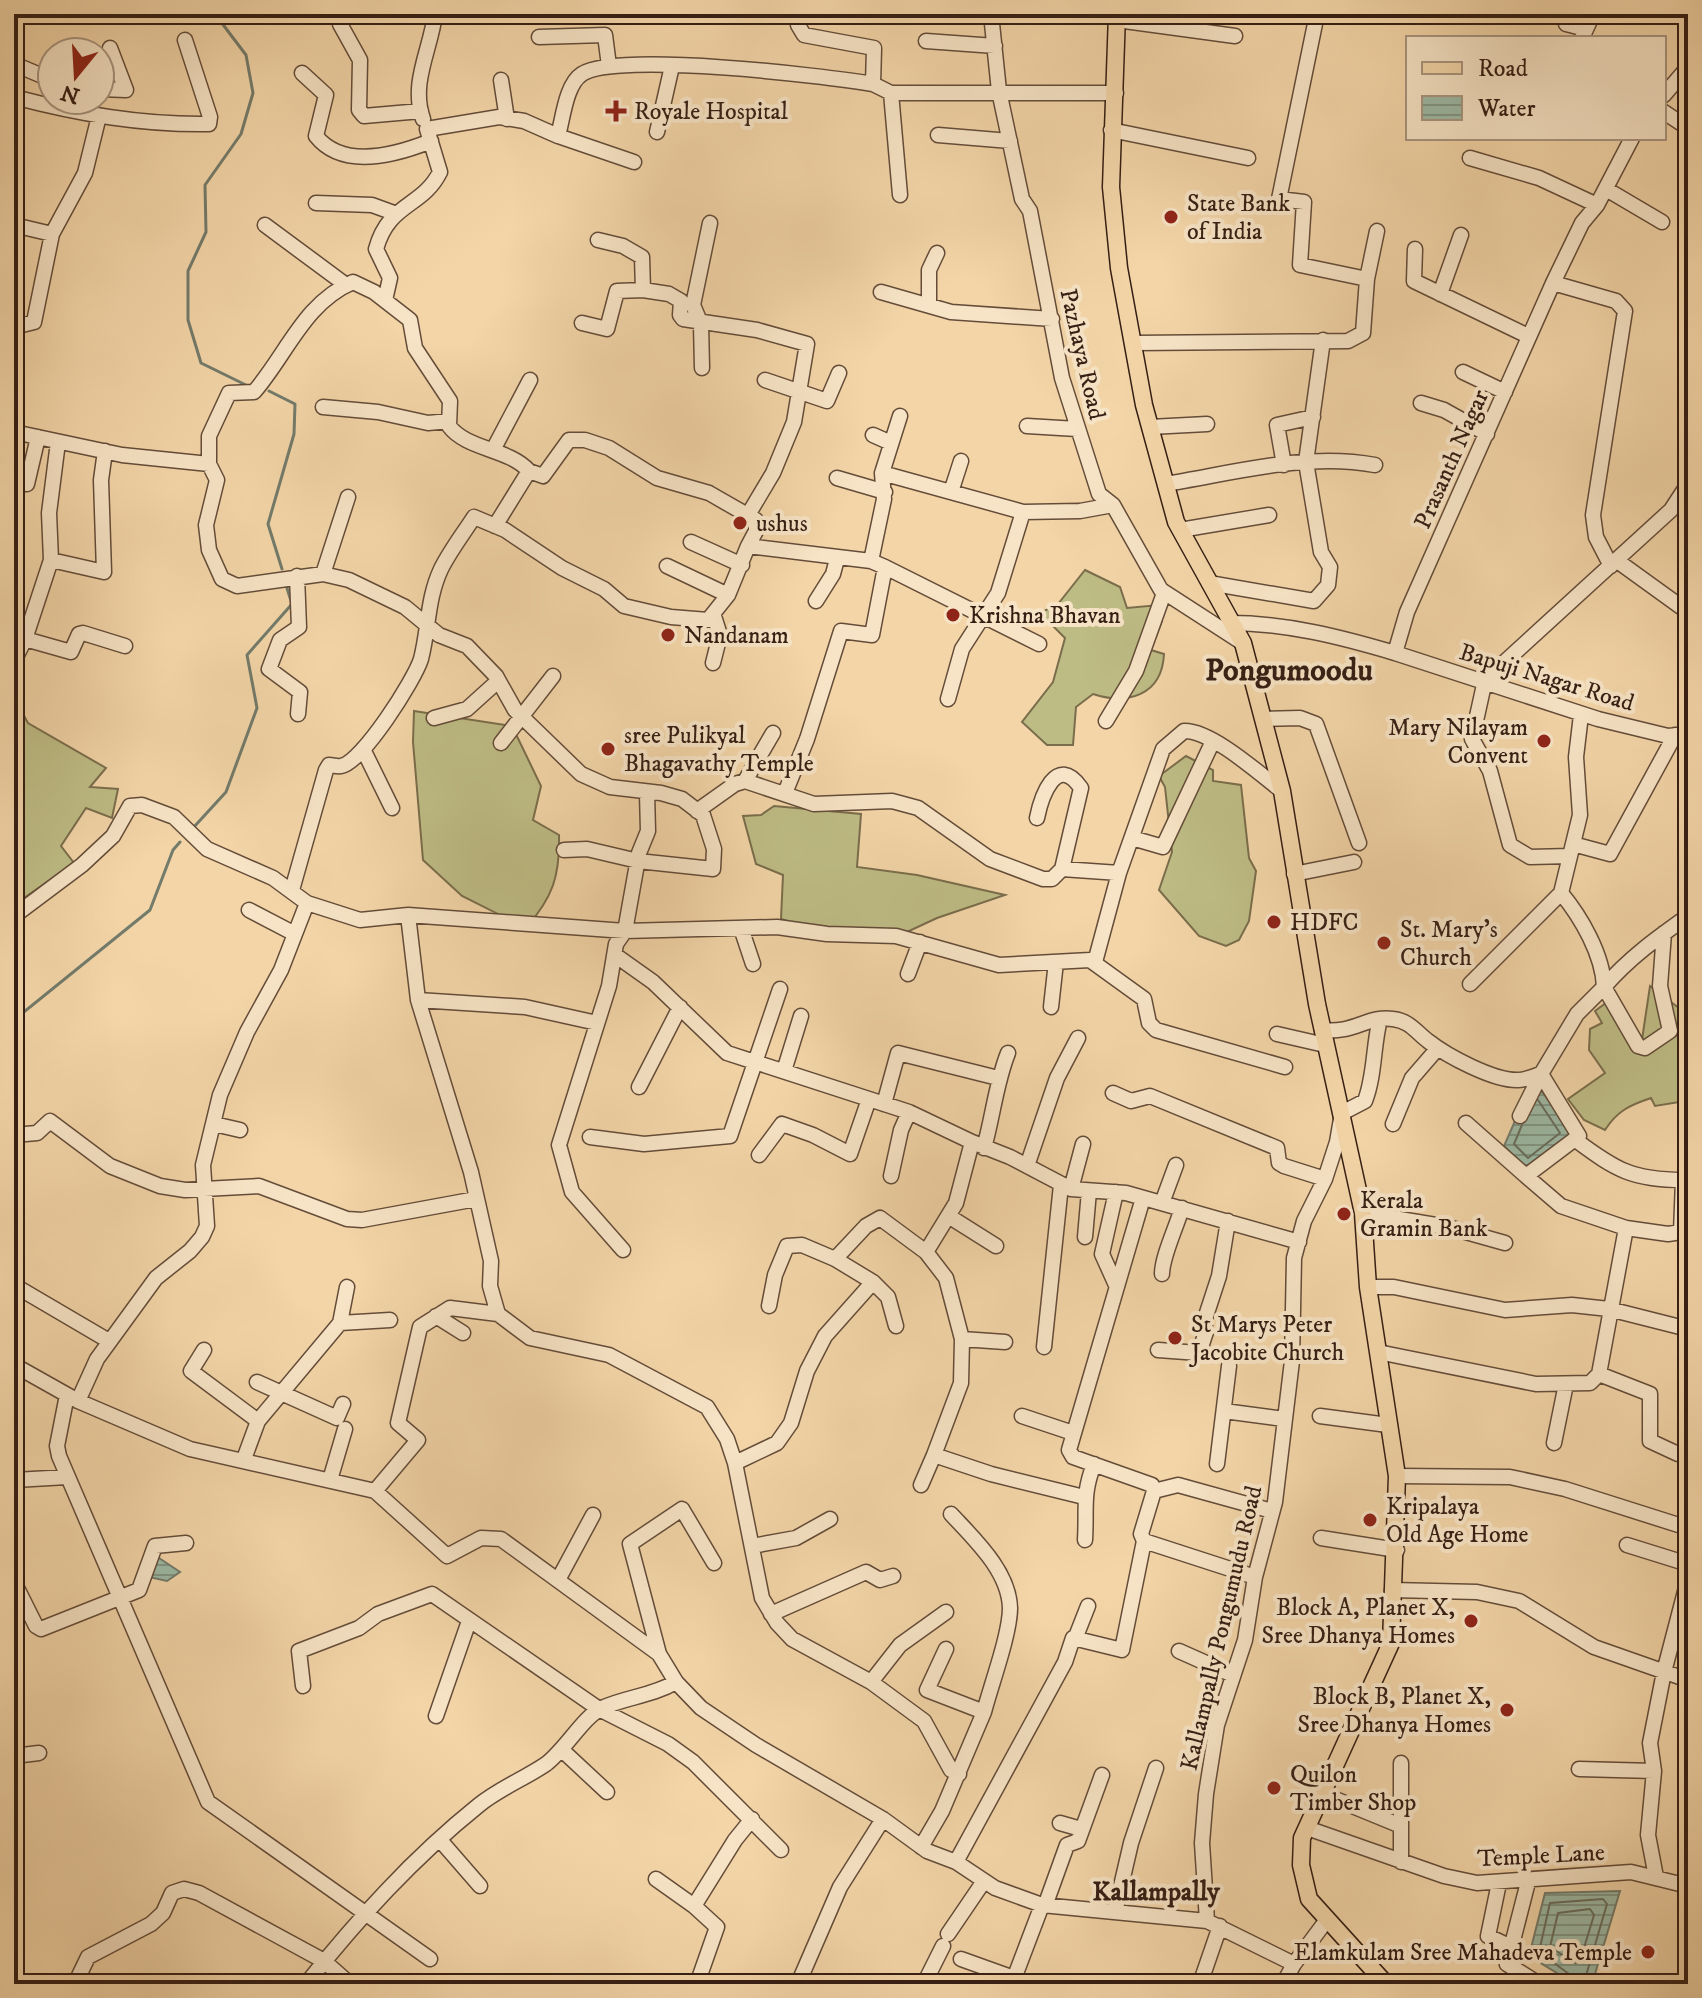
<svg xmlns="http://www.w3.org/2000/svg" width="1702" height="1998" viewBox="0 0 1702 1998" font-family="'IM FELL DW Pica',serif">
	<defs>
		<pattern id="water-rules" width="6" height="5" patternUnits="userSpaceOnUse" patternTransform="scale(2)"><rect width="6" height="5" fill="#9cb9a5"/><path d="M0 2.5h6" fill="none" stroke="#809685"/></pattern>
	</defs>
	<rect width="100%" height="100%" fill="#f3d5a8"/>
	<filter id="stains"><feTurbulence type="fractalNoise" baseFrequency=".0025" numOctaves="4"/><feColorMatrix values="0 0 0 0 .2 0 0 0 0 .09 0 0 0 0 .02 0 0 0 .5 -.17"/></filter>
	<radialGradient id="worn" r=".72"><stop offset=".6" stop-color="#630" stop-opacity="0"/><stop offset="1" stop-color="#630" stop-opacity=".3"/></radialGradient>
	<!-- grass -->
	<path fill="#bebc85" stroke="#7a6d4c" stroke-width="2" d="M1085,570L1120,587L1127,608L1159,605L1162,621L1151,650L1164,654C1162,696 1127,705 1093,694L1076,707L1073,745H1047L1022,722L1053,682L1065,638L1040,613L1058,604Z
		M17,703L28,723L106,768L90,787L118,789L112,818L86,808L61,846L74,863L14,905V705Z
		M414,711L512,726L541,786L533,820L559,835C560,876 553,897 526,928L462,896L423,860L413,742Z
		M1186,756L1213,770V781L1241,785L1249,858L1256,871L1249,921L1239,940L1226,946L1199,936L1159,890L1172,852L1165,787L1159,776Z
		M774,806L861,814L857,867L917,875L1005,895L937,918L907,932H890L859,942L781,919L783,875L756,864L743,816L761,815Z
		M1650,986L1688,1015V1144V1118L1679,1102L1655,1106L1651,1098C1630,1105 1617,1111 1605,1130L1584,1120L1568,1099L1605,1073L1589,1050L1590,1029L1602,1023L1595,1011L1606,1003L1640,1053Z"/>
	<!-- water -->
	<path fill="url(#water-rules)" stroke="#737b6b" stroke-width="2" d="M1533,1080L1573,1132L1528,1170L1504,1146Z
		M150,1552L180,1572L167,1581L149,1577Z
		M1620,1891L1592,1984H1575L1529,1956L1545,1893Z"/>
	<g fill="none" stroke-linecap="round" stroke-linejoin="round">
		<!-- shore -->
		<path stroke="#686c5c" stroke-width="2" d="M1522,1125L1514,1144L1528,1158L1560,1133L1538,1100
			M1603,1899L1607,1904L1585,1979L1580,1982L1539,1952L1550,1903Z
			M1590,1909L1594,1915L1580,1961L1575,1963L1550,1947L1558,1913Z"/>
		<!-- stream -->
		<path stroke="#737b6b" stroke-width="3" d="M215,14L246,55L253,93L241,134L205,185L206,232L188,271V320L201,363L248,386
			M269,391L295,404L294,434L268,524L282,569
			M193,828L226,792L257,708L247,655L292,604L286,585
			M14,1020L150,910L173,850L180,842"/>
		<!-- minor casing -->
		<g stroke="#644c39" stroke-width="17">
			<path id="minor" d="M339,14L340,24L360,60L359,110L364,116L421,111
				M798,14V25L804,35L874,48L873,84
				M991,14L999,91L1022,199L1030,211L1062,378L1099,494L1113,505L1161,590L1243,643
				M1317,14L1279,199L1304,202L1300,265L1367,279
				M1117,20L1235,36
				M1566,24L1586,29
				M539,37L605,35L609,66
				M1582,38L1593,14
				M926,41L995,46
				M14,64L52,80
				M302,73L326,95L316,136C343,170 396,155 431,141
				M501,80L507,119
				M100,89L126,90L110,48
				M891,93L900,195
				M1664,95L1688,67
				M14,97C79,114 141,125 209,124L210,117L185,40
				M1664,112L1688,128
				M423,119C410,83 431,49 435,14
				M1111,130L1248,158
				M657,132L672,66
				M938,135L1010,141
				M558,136L634,162
				M1470,158L1539,178L1597,205
				M1606,189L1662,222
				M316,203L372,205L394,213
				M14,225L52,234L34,322L14,327
				M265,225L346,285
				M52,234L85,173L99,116
				M598,240L623,246L642,257L643,290L669,294L681,301L680,315L683,319L757,330L807,344L794,422L773,473L748,515
				M1415,249L1414,281L1528,336
				M1553,283L1616,301L1625,311L1593,515L1596,537L1611,566
				M881,292L951,312L1052,319
				M1440,294L1461,235
				M385,300L390,278L376,249C389,202 422,208 440,172L427,129L499,117L524,121L558,136C563,118 566,84 582,74C616,51 824,76 873,84L891,93H1116
				M929,304V270L937,253
				M582,323L607,329L617,291L643,290
				M1135,343L1348,341L1363,333L1367,279L1377,231
				M702,368L701,324L693,305L710,223
				M1463,372L1505,392
				M765,380L827,401L839,373
				M1421,403L1444,410L1487,434
				M323,407L378,412L428,423L449,421
				M1027,426L1077,429
				M1150,427L1207,424
				M14,432L122,455L209,464L217,480L206,525L209,550L222,579L237,586L323,574L349,580L405,607L439,635L467,646L496,676L515,710L581,774L610,787L661,793L682,799L703,815L714,849L713,869L638,861L587,849L564,850
				M873,435L891,443
				M493,450L530,380
				M209,464V436L229,393L254,392C287,354 304,303 353,282L374,292L410,320L415,348L450,401L449,426C467,450 508,448 529,471L495,526
				M1284,465L1277,425L1313,417
				M529,471L543,476L569,440H585L609,448L657,478L709,493L756,520V531L748,546
				M882,473L900,416
				M837,478L885,492
				M14,483L27,484L38,437
				M1165,484C1234,473 1307,452 1375,465
				M951,492L961,461
				M1180,530L1269,515
				M691,542L742,565
				M51,560L104,572L101,480L105,451
				M1616,560L1688,612
				M667,566L728,595
				M885,567L1039,644
				M323,574L348,497
				M297,576L299,627L280,640L269,669L300,692L298,714
				M1209,583L1314,601L1328,585L1330,567L1321,552L1306,462L1323,340
				M816,601L833,574L837,559
				M1230,623C1286,623 1341,637 1395,653L1407,612L1553,283L1582,223L1597,205L1632,138
				M14,635L25,639L51,560L49,513L58,442
				M1395,653L1598,719L1668,736L1688,734
				M14,661L25,639L71,652L79,634L83,633L125,646
				M713,663L720,635L714,616
				M948,699L962,649L998,593L1023,512
				M434,718L467,709L498,681
				M1264,719L1300,718L1316,724L1359,843
				M1106,721L1136,671L1164,593
				M501,743L553,676
				M363,749L392,808
				M745,781L773,733
				M785,793L807,739L841,631L872,635L885,567L871,561
				M697,811L735,784L745,781L814,804L892,801L918,808L990,859L1043,879H1052L1062,869L1119,873L1163,749L1184,731C1211,730 1260,774 1282,791
				M1037,818C1041,798 1056,752 1081,788L1062,869
				M1132,838L1163,847L1213,741
				M1573,844L1610,854L1675,735
				M1570,856L1530,857L1510,845L1490,771L1472,739L1485,680L1671,510L1688,484
				M1294,874L1354,862
				M292,890L326,770L329,765C333,765 337,767 341,766C362,763 415,679 421,659C429,628 427,599 441,569C450,551 463,534 474,517L505,530L562,568L604,589L624,606L671,617L708,620L728,595L748,546L871,561L884,499L882,473L1023,512L1080,511L1113,505
				M307,903L360,920L408,915L625,931L777,927L827,934L896,936L999,965L1090,960L1144,999L1149,1023L1156,1030L1285,1067
				M249,910L295,934
				M408,915L418,1000L471,1172L491,1261L490,1286L498,1314L530,1338L609,1355L707,1407L727,1439L735,1463L777,1443L791,1423L807,1371L825,1336L873,1282L835,1259
				M14,916L82,865L113,836L130,806L142,805L174,817L207,849L273,878L307,903L281,970L247,1032L220,1095L203,1165L207,1226L202,1237L190,1251L156,1278L97,1359L78,1401
				M741,928L753,964
				M1664,933L1660,986L1670,1031L1645,1048L1638,1046L1604,987C1629,958 1657,938 1688,916
				M615,955L653,982L727,1053L909,1112L972,1142
				M1095,962L1119,873
				M908,974L920,942
				M1470,984L1561,893
				M418,1000L525,1007L597,1023
				M1051,1007L1056,962
				M1322,1030C1354,1034 1368,1015 1393,1019C1410,1021 1416,1032 1428,1041C1447,1056 1494,1081 1518,1080C1525,1080 1534,1076 1541,1074
				M1277,1034L1325,1045
				M784,1071L801,1016
				M639,1087L680,1007
				M1113,1093L1131,1101L1150,1096L1277,1148L1279,1163L1284,1166L1325,1179
				M884,1104L898,1053L998,1078
				M1520,1116L1541,1074
				M1466,1123L1526,1176
				M214,1124L240,1130
				M1393,1124L1412,1078L1438,1048
				M14,1135L37,1133L50,1121L110,1166L160,1186L185,1190L259,1186L347,1219L362,1220L476,1199
				M590,1137L644,1144L730,1136L780,989
				M1577,1141C1616,1170 1633,1180 1683,1180
				M984,1148C993,1116 996,1083 1008,1053
				M759,1155L782,1124L813,1135L850,1154L869,1099
				M1027,1166L1057,1078L1078,1038
				M891,1176L901,1130L909,1112
				M1071,1189L1083,1144
				M1143,1198L1069,1450L1073,1457L1152,1485L1154,1491L1141,1534L1144,1541L1255,1577
				M1162,1203L1176,1165
				M1363,1213L1448,1227L1505,1243
				M950,1217L996,1246
				M1626,1228L1668,1234L1681,1232L1683,1180H1688
				M1085,1237L1089,1191
				M623,1250L572,1192L559,1145L609,986L616,944L625,931L639,853L648,831L647,793
				M1162,1274C1162,1257 1176,1228 1182,1208
				M873,1282L888,1297L896,1326
				M1116,1285L1102,1254L1116,1192
				M17,1287L109,1341
				M1368,1287H1394L1505,1310L1572,1305L1609,1309L1688,1329
				M769,1306L775,1275L787,1246L802,1245L835,1259L866,1226L880,1218L926,1252
				M436,1316L463,1333
				M340,1323L390,1320
				M962,1339L961,1383L934,1455L991,1474L1084,1497
				M1005,1342L962,1339L946,1278L926,1252L956,1203L972,1142L1010,1157L1071,1189L1126,1193L1299,1242
				M1044,1347L1061,1185
				M204,1350L191,1371L258,1421
				M1158,1350L1199,1353L1206,1332L1204,1322L1219,1276L1228,1221
				M1378,1352L1536,1384L1590,1383L1599,1374L1626,1228L1561,1206L1526,1176L1579,1136L1541,1074L1577,1014L1604,987C1603,955 1581,917 1561,893L1580,815L1576,757L1581,715
				M14,1365L78,1401L190,1449L375,1491L447,1556L481,1538L501,1539L659,1654L676,1682L701,1708L756,1745L883,1819L927,1851L956,1862L995,1888L1042,1905L1207,1921L1294,1964L1326,1921
				M1599,1374L1650,1394V1441L1678,1454
				M257,1382L337,1418L343,1404
				M67,1395L57,1446L59,1456L208,1802L430,1959
				M1224,1411L1284,1419
				M1022,1416L1073,1433
				M1320,1416L1388,1425
				M1554,1443L1566,1384
				M244,1459L258,1421L340,1323L347,1287
				M735,1463L762,1598L777,1623L792,1639L871,1682L924,1721L951,1770L959,1774
				M1217,1464L1229,1366
				M1397,1476L1510,1477L1565,1489L1688,1528
				M15,1480L67,1477
				M330,1480L345,1429
				M921,1485L934,1455
				M375,1491L418,1440L398,1423L420,1327L450,1308L498,1314
				M1154,1491L1178,1485L1272,1511
				M951,1514C974,1539 1009,1571 1010,1608C1010,1634 991,1685 984,1712
				M1321,1538L1397,1550
				M1085,1540C1087,1508 1082,1495 1094,1464
				M1627,1545L1688,1564
				M752,1546L796,1538L830,1519
				M558,1580L593,1515
				M14,1582L36,1626L41,1629L139,1590L155,1546L186,1543
				M1392,1590L1477,1592L1519,1601L1594,1647L1688,1680
				M771,1614L866,1572L880,1580L893,1576
				M1075,1639L1088,1606
				M1179,1651L1233,1675
				M659,1654L630,1544L682,1509L714,1563
				M871,1682L900,1645L946,1612
				M303,1686L299,1651L359,1628L378,1614L432,1594L599,1709L668,1744L693,1762L781,1850
				M436,1716L469,1621
				M562,1750L607,1792
				M14,1756L39,1753
				M1579,1769L1654,1771
				M1323,1794L1401,1826
				M1060,1823L1081,1829
				M1307,1828L1444,1876L1477,1883L1631,1872L1688,1886
				M440,1840L480,1886
				M921,1847L942,1811L984,1712L927,1690L946,1649
				M956,1862L1065,1662L1073,1638L1122,1650L1144,1541
				M1401,1862V1763
				M1656,1877L1648,1835L1654,1771L1650,1743L1664,1672L1688,1580
				M656,1879L694,1906
				M1528,1882L1507,1964L1539,1984
				M1499,1883L1488,1936L1511,1947
				M1045,1906L1067,1845L1078,1841L1102,1775
				M1115,1912L1131,1843L1156,1768
				M1207,1921L1202,1843L1206,1794L1217,1725L1245,1640L1255,1577L1275,1502L1292,1361L1294,1258L1304,1221L1325,1179L1337,1142L1342,1113L1365,1101C1375,1075 1373,1046 1380,1019
				M948,1934L984,1881
				M961,1959L1014,1978
				M75,1984L88,1957L151,1924L163,1913L172,1893L184,1889L199,1893L324,1961L350,1984
				M306,1984C358,1919 413,1858 479,1805C500,1788 524,1779 546,1764C565,1750 584,1716 602,1708C626,1697 652,1696 676,1682
				M697,1984L717,1927L694,1906L735,1840L752,1819
				M798,1984L840,1887L883,1819
				M924,1984L943,1946
				M1012,1984L1042,1905
				M1200,1984L1220,1926
				M1283,1984L1294,1964"/>
		</g>
		<!-- major casing -->
		<g stroke="#351e14" stroke-width="19">
			<path id="major" d="M1117,14L1111,187L1119,268L1144,405L1176,522L1243,643L1282,791L1317,1004L1363,1213L1368,1287L1397,1476L1391,1643L1302,1838L1301,1865L1309,1899L1386,1984"/>
		</g>
		<!-- minor -->
		<use href="#minor" stroke="#f7e4c6" stroke-width="14"/>
		<!-- major -->
		<use href="#major" stroke="#f3d5a8" stroke-width="16"/>
	</g>
	<!-- markers -->
	<g fill="#8f2418" stroke="#f7e4c6" stroke-width="3">
		<path d="M612 99h8v8h8v8h-8v8h-8v-8h-8v-8h8z"/>
		<circle cx="1171" cy="217" r="8"/>
		<circle cx="740" cy="523" r="8"/>
		<circle cx="953" cy="615" r="8"/>
		<circle cx="668" cy="635" r="8"/>
		<circle cx="1544" cy="741" r="8"/>
		<circle cx="608" cy="749" r="8"/>
		<circle cx="1274" cy="922" r="8"/>
		<circle cx="1384" cy="943" r="8"/>
		<circle cx="1344" cy="1214" r="8"/>
		<circle cx="1175" cy="1338" r="8"/>
		<circle cx="1370" cy="1520" r="8"/>
		<circle cx="1471" cy="1621" r="8"/>
		<circle cx="1507" cy="1710" r="8"/>
		<circle cx="1274" cy="1788" r="8"/>
		<circle cx="1648" cy="1952" r="8"/>
	</g>
	<g text-anchor="middle" stroke-width="8" stroke-linejoin="round" paint-order="stroke">
		<!-- poi labels -->
		<g font-size="24" fill="#351e14" stroke="#f7e4c6" text-anchor="start">
			<text x="634" y="119">Royale Hospital</text>
			<text x="1187" y="211">State Bank<tspan x="1187" dy="28">of India</tspan></text>
			<text x="756" y="531">ushus</text>
			<text x="969" y="623">Krishna Bhavan</text>
			<text x="684" y="643">Nandanam</text>
			<text x="1528" y="735" text-anchor="end">Mary Nilayam<tspan x="1528" dy="28">Convent</tspan></text>
			<text x="624" y="743">sree Pulikyal<tspan x="624" dy="28">Bhagavathy Temple</tspan></text>
			<text x="1290" y="930">HDFC</text>
			<text x="1400" y="937">St. Mary's<tspan x="1400" dy="28">Church</tspan></text>
			<text x="1360" y="1208">Kerala<tspan x="1360" dy="28">Gramin Bank</tspan></text>
			<text x="1191" y="1332">St Marys Peter<tspan x="1191" dy="28">Jacobite Church</tspan></text>
			<text x="1386" y="1514">Kripalaya<tspan x="1386" dy="28">Old Age Home</tspan></text>
			<text x="1455" y="1615" text-anchor="end">Block A, Planet X,<tspan x="1455" dy="28">Sree Dhanya Homes</tspan></text>
			<text x="1491" y="1704" text-anchor="end">Block B, Planet X,<tspan x="1491" dy="28">Sree Dhanya Homes</tspan></text>
			<text x="1290" y="1782">Quilon<tspan x="1290" dy="28">Timber Shop</tspan></text>
			<text x="1632" y="1960" text-anchor="end">Elamkulam Sree Mahadeva Temple</text>
		</g>
		<!-- street labels -->
		<g font-size="24" fill="#351e14" stroke="#f7e4c6">
			<text transform="translate(1083 354) rotate(77)" y="8">Pazhaya Road</text>
			<text transform="translate(1451 459) rotate(-66)" y="8">Prasanth Nagar</text>
			<text transform="translate(1547 677) rotate(17)" y="8">Bapuji Nagar Road</text>
			<text transform="translate(1221 1628) rotate(-77)" y="8">Kallampally Pongumudu Road</text>
			<text transform="translate(1541 1855) rotate(-3)" y="8">Temple Lane</text>
		</g>
		<!-- neighbourhood labels -->
		<g font-size="26" font-weight="bold" fill="#351e14" stroke="#f7e4c6">
			<text x="1156" y="1900">Kallampally</text>
		</g>
		<!-- district labels -->
		<g font-size="32" font-weight="bold" fill="#351e14" stroke="#f7e4c6">
			<text x="1289" y="680">Pongumoodu</text>
		</g>
	</g>
	<!-- margin -->
	<rect width="1702" height="1998" fill="none" stroke="#f3d5a8" stroke-width="48"/>
	<rect x="16" y="16" width="1670" height="1966" fill="none" stroke="#351e14" stroke-width="4"/>
	<rect x="24" y="24" width="1654" height="1950" fill="none" stroke="#351e14" stroke-width="2"/>
	<!-- legend -->
	<rect x="1406" y="36" width="260" height="104" fill="#f7e4c6" stroke="#a9957f" stroke-width="2"/>
	<rect x="1422" y="62" width="40" height="12" fill="#f3d5a8" stroke="#a9957f" stroke-width="2"/>
	<text x="1478" y="76" font-size="24" fill="#351e14">Road</text>
	<rect x="1422" y="96" width="40" height="24" fill="url(#water-rules)" stroke="#a9957f" stroke-width="2"/>
	<text x="1478" y="116" font-size="24" fill="#351e14">Water</text>
	<!-- north arrow -->
	<g transform="translate(76 76) rotate(198)"><circle r="38" fill="#f7e4c6" stroke="#a9957f" stroke-width="2"/>
	<path d="M0-6L14 30L0 20L-14 30Z" fill="#8f2418"/>
	<text y="-12" font-size="22" font-weight="bold" text-anchor="middle" fill="#351e14">N</text>
	</g>
	<rect width="100%" height="100%" filter="url(#stains)"/>
	<rect width="100%" height="100%" fill="url(#worn)"/>
</svg>
